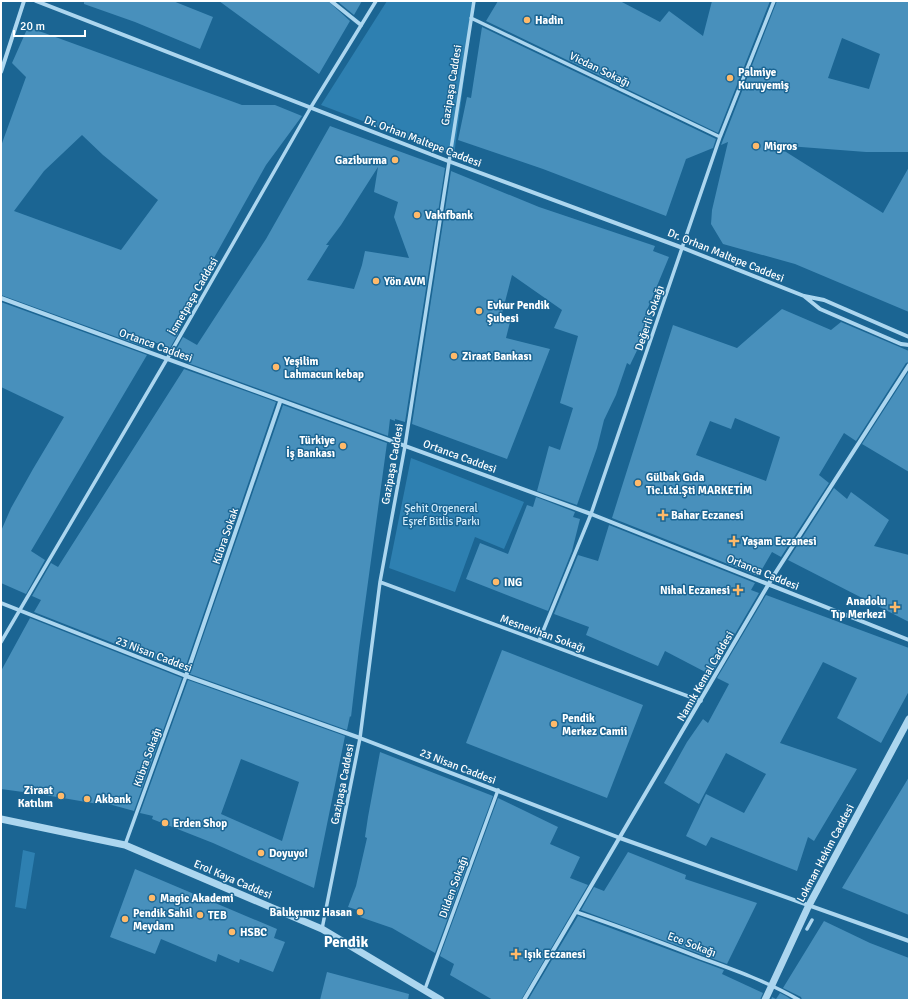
<svg xmlns="http://www.w3.org/2000/svg" width="910" height="1001" viewBox="0 0 910 1001" font-family="Signika,sans-serif">
	<rect width="100%" height="100%" fill="#1b6593"/>
	<!-- green -->
	<path fill="#2e80b1" d="M387,1H474L454,156L321,105Z
		M411,458L524,502L504,549L475,537L455,592L389,568Z
		M23,850L35,853L26,909L15,907Z"/>
	<!-- building -->
	<path fill="#4890bc" fill-rule="evenodd" d="M84,1H173L213,17L200,49L135,22L84,4Z
		M219,1H328L350,21L319,74Z
		M337,1H362L354,15Z
		M498,1H620L660,22L669,11L703,36L712,1H770L718,133L486,21Z
		M777,1H909V152H866L775,145L883,213L909,167V312L795,264L723,244L711,224L712,210L728,142L721,145ZM842,38L880,54L869,89L828,78Z
		M28,27L242,105H275L302,116L266,165L173,331L178,334L170,348L154,342L150,349L1,295V146L26,77L12,63ZM82,135L103,155L158,200L121,250L14,211L44,171Z
		M482,27L716,139L713,148L686,159L666,216L543,169L458,140L467,97L471,98Z
		M330,126L445,168L405,422L395,419V421L390,419L388,436L188,363L192,356L176,350L183,337L197,345L266,239ZM378,167L374,192L398,202L394,217L409,258L365,251L362,265L354,289L307,280L329,245H326L341,225Z
		M451,171L539,207L655,246L653,251L669,257L645,315L653,317L630,365L627,363L616,395L604,420L597,448L577,505L537,491L549,446L560,450L573,408L560,403L578,336L554,328L562,310L512,275L501,317L510,322L506,338L550,349L507,459L412,424Z
		M1,302L147,355L31,551L45,560L26,594L1,583V531L11,508L33,469L64,417L1,387Z
		M782,309L831,330L841,322L909,351V362L906,363L856,441L844,433L819,475L829,483L781,557L772,552L758,576L612,518L673,325L737,348ZM735,418L780,437L766,481L696,455L710,421L731,429Z
		M184,369L276,402L184,671L34,612L41,600L32,596L51,563L58,567Z
		M909,371V472L862,444Z
		M283,405L387,443L359,648L351,717L350,716L347,730L190,674Z
		M834,488L847,499L851,492L889,520L874,546L909,555V622L788,560Z
		M536,497L575,512L573,517L580,519L572,551L548,611L466,579L480,543L508,554L527,505L533,507Z
		M609,525L755,583L751,590L759,593L711,675L665,651L658,666L586,635L589,627L554,614L578,555L598,561Z
		M766,595L909,648V691L881,743L837,718L857,678L823,662L780,743L857,769L814,841L808,837L797,871L711,837L706,846L686,836L706,794L744,813L766,774L726,753L699,804L664,783L687,742L703,719L708,723L729,684L717,678Z
		M30,618L182,678L134,811L98,801V804L45,795L1,789V671Z
		M502,650L643,705L607,798L466,743Z
		M188,680L345,736L314,888L213,843L152,819L153,816L140,813ZM241,759L299,782L282,841L221,814Z
		M380,752L493,796L435,953L392,928L360,917L361,911L348,907L356,886L367,838L365,837L368,817Z
		M909,777V915L842,888Z
		M498,798L558,827L550,844L580,857L570,878L588,885L521,1000H493L450,975L454,964L440,956Z
		M628,852L686,875L685,879L757,903L727,964L581,910L594,887L604,891Z
		M135,869L277,929L274,938L285,942L273,972L240,959L239,963L218,954L216,962L161,939L155,954L110,937Z
		M578,916L724,970L722,974L763,993L760,1000H528Z
		M824,921L870,943L909,958V1000H802L801,997L783,988Z
		M327,972L409,994L408,1000H320Z
		M780,993L786,996L792,1000H771L772,997L776,999Z"/>
	<g fill="none" stroke-linecap="round" stroke-linejoin="round">
		<!-- pedestrian -->
		<path stroke="#acd6ef" stroke-width="3.5" d="M471,18L720,137
			M380,582L701,701
			M539,641L591,514L720,137L774,1
			M1,642L167,359L311,107L376,1
			M125,845L186,676
			M576,912C618,926 660,942 701,958C735,970 768,982 799,1000
			M322,929L360,738L380,582L405,446L474,1
			M807,929L812,920
			M425,989L498,790"/>
		<!-- minor -->
		<path stroke="#acd6ef" stroke-width="4" d="M36,1L448,161L683,248L804,296L824,300L909,337
			M331,1L361,25
			M1,72L24,1
			M804,296L820,309L901,344L909,345
			M1,298L591,514L909,640
			M1,603L186,676L360,738L620,838L909,941
			M186,676L280,402
			M524,1000L774,575L909,365"/>
		<!-- tertiary -->
		<path stroke="#acd6ef" stroke-width="7" d="M1,819L125,845L322,929L441,1000
			M765,1000L808,907L909,719"/>
	</g>
	<!-- markers -->
	<g fill="#ffba6a" stroke="#1b6593" stroke-width="1.5">
		<circle cx="527" cy="20" r="4"/>
		<circle cx="730" cy="78" r="4"/>
		<circle cx="756" cy="146" r="4"/>
		<circle cx="395" cy="160" r="4"/>
		<circle cx="417" cy="215" r="4"/>
		<circle cx="376" cy="281" r="4"/>
		<circle cx="479" cy="311" r="4"/>
		<circle cx="454" cy="356" r="4"/>
		<circle cx="276" cy="367" r="4"/>
		<circle cx="343" cy="446" r="4"/>
		<circle cx="638" cy="483" r="4"/>
		<path d="M661 509h4v4h4v4h-4v4h-4v-4h-4v-4h4z"/>
		<path d="M732 535h4v4h4v4h-4v4h-4v-4h-4v-4h4z"/>
		<circle cx="496" cy="582" r="4"/>
		<path d="M736 584h4v4h4v4h-4v4h-4v-4h-4v-4h4z"/>
		<path d="M893 601h4v4h4v4h-4v4h-4v-4h-4v-4h4z"/>
		<circle cx="554" cy="724" r="4"/>
		<circle cx="61" cy="796" r="4"/>
		<circle cx="87" cy="799" r="4"/>
		<circle cx="165" cy="823" r="4"/>
		<circle cx="261" cy="853" r="4"/>
		<circle cx="152" cy="898" r="4"/>
		<circle cx="360" cy="912" r="4"/>
		<circle cx="200" cy="915" r="4"/>
		<circle cx="125" cy="919" r="4"/>
		<circle cx="232" cy="932" r="4"/>
		<path d="M514 948h4v4h4v4h-4v4h-4v-4h-4v-4h4z"/>
	</g>
	<g text-anchor="middle" stroke-width="3" stroke-linejoin="round" paint-order="stroke">
		<!-- poi labels -->
		<g font-size="11" font-weight="bold" fill="#fff" stroke="#1b6593" text-anchor="start">
			<text x="535" y="24">Hadin</text>
			<text x="738" y="76">Palmiye<tspan x="738" dy="13">Kuruyemiş</tspan></text>
			<text x="764" y="150">Migros</text>
			<text x="387" y="164" text-anchor="end">Gaziburma</text>
			<text x="425" y="219">Vakıfbank</text>
			<text x="384" y="285">Yön AVM</text>
			<text x="487" y="309">Evkur Pendik<tspan x="487" dy="13">Şubesi</tspan></text>
			<text x="462" y="360">Ziraat Bankası</text>
			<text x="284" y="365">Yeşilim<tspan x="284" dy="13">Lahmacun kebap</tspan></text>
			<text x="335" y="444" text-anchor="end">Türkiye<tspan x="335" dy="13">İş Bankası</tspan></text>
			<text x="646" y="481">Gülbak Gıda<tspan x="646" dy="13">Tic.Ltd.Şti MARKETİM</tspan></text>
			<text x="671" y="519">Bahar Eczanesi</text>
			<text x="742" y="545">Yaşam Eczanesi</text>
			<text x="504" y="586">ING</text>
			<text x="730" y="594" text-anchor="end">Nihal Eczanesi</text>
			<text x="886" y="605" text-anchor="end">Anadolu<tspan x="886" dy="13">Tıp Merkezi</tspan></text>
			<text x="562" y="722">Pendik<tspan x="562" dy="13">Merkez Camii</tspan></text>
			<text x="53" y="794" text-anchor="end">Ziraat<tspan x="53" dy="13">Katılım</tspan></text>
			<text x="95" y="803">Akbank</text>
			<text x="173" y="827">Erden Shop</text>
			<text x="269" y="857">Doyuyo!</text>
			<text x="160" y="902">Magic Akademi</text>
			<text x="352" y="916" text-anchor="end">Balıkçımız Hasan</text>
			<text x="133" y="917">Pendik Sahil<tspan x="133" dy="13">Meydanı</tspan></text>
			<text x="208" y="919">TEB</text>
			<text x="240" y="936">HSBC</text>
			<text x="524" y="958">Işık Eczanesi</text>
		</g>
		<!-- street labels -->
		<g font-size="11" fill="#fff" stroke="#1b6593">
			<text transform="translate(600 69) rotate(26)" y="4">Vicdan Sokağı</text>
			<text transform="translate(451 85) rotate(-81)" y="4">Gazipaşa Caddesi</text>
			<text transform="translate(423 141) rotate(21)" y="4">Dr. Orhan Maltepe Caddesi</text>
			<text transform="translate(726 255) rotate(22)" y="4">Dr. Orhan Maltepe Caddesi</text>
			<text transform="translate(193 296) rotate(-60)" y="4">İsmetpaşa Caddesi</text>
			<text transform="translate(649 318) rotate(-71)" y="4">Değerli Sokağı</text>
			<text transform="translate(156 345) rotate(20)" y="4">Ortanca Caddesi</text>
			<text transform="translate(460 456) rotate(20)" y="4">Ortanca Caddesi</text>
			<text transform="translate(392 464) rotate(-80)" y="4">Gazipaşa Caddesi</text>
			<text transform="translate(225 536) rotate(-71)" y="4">Kübra Sokak</text>
			<text transform="translate(763 572) rotate(22)" y="4">Ortanca Caddesi</text>
			<text transform="translate(543 633) rotate(20)" y="4">Mesnevihan Sokağı</text>
			<text transform="translate(154 654) rotate(21)" y="4">23 Nisan Caddesi</text>
			<text transform="translate(705 676) rotate(-60)" y="4">Namık Kemal Caddesi</text>
			<text transform="translate(147 757) rotate(-70)" y="4">Kübra Sokağı</text>
			<text transform="translate(458 766) rotate(21)" y="4">23 Nisan Caddesi</text>
			<text transform="translate(342 784) rotate(-79)" y="4">Gazipaşa Caddesi</text>
			<text transform="translate(825 853) rotate(-62)" y="4">Lokman Hekim Caddesi</text>
			<text transform="translate(233 879) rotate(23)" y="4">Erol Kaya Caddesi</text>
			<text transform="translate(453 887) rotate(-70)" y="4">Dilden Sokağı</text>
			<text transform="translate(692 944) rotate(21)" y="4">Ece Sokağı</text>
		</g>
		<!-- park labels -->
		<g font-size="11" fill="#d3ecfb" stroke="#1b6593">
			<text x="441" y="512">Şehit Orgeneral<tspan x="441" dy="13">Eşref Bitlis Parkı</tspan></text>
		</g>
		<!-- district labels -->
		<g font-size="15" font-weight="bold" fill="#fff" stroke="#1b6593">
			<text x="346" y="947">Pendik</text>
		</g>
	</g>
	<!-- border -->
	<rect width="910" height="1001" fill="none" stroke="#ffffff" stroke-width="4"/>
	<!-- scale -->
	<path d="M14 30v6h71v-6" fill="none" stroke="#ffffff" stroke-width="2"/>
	<text x="20" y="30" font-size="12" fill="#ffffff" stroke="#1b6593" stroke-width="3" paint-order="stroke">20 m</text>
</svg>
